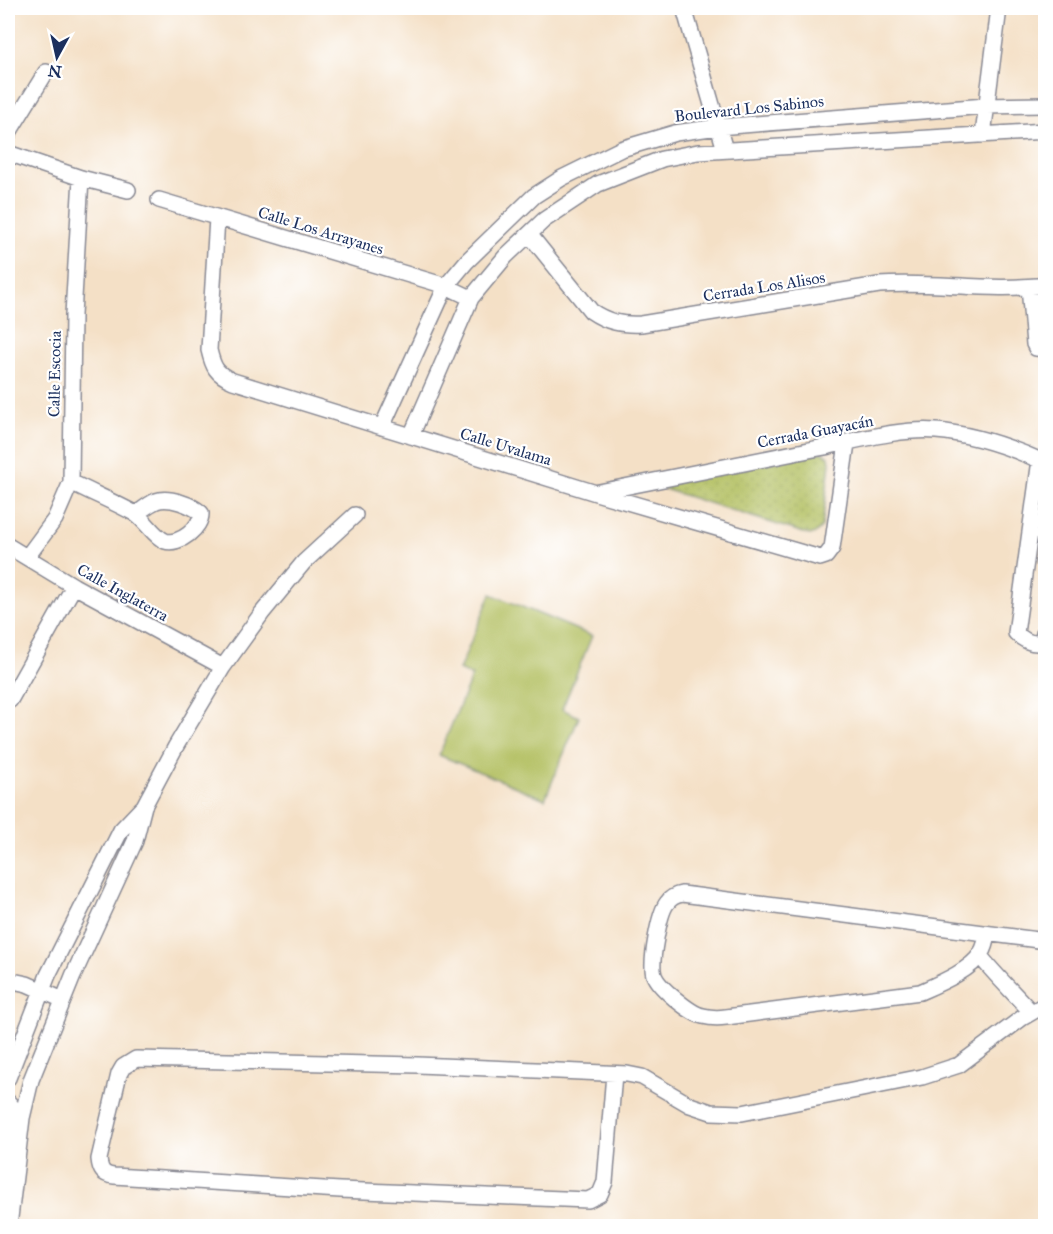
<svg xmlns="http://www.w3.org/2000/svg" width="1053" height="1234" viewBox="0 0 1053 1234" font-family="'IM FELL Great Primer',serif">
	<defs>
		<pattern id="grass-dots" width="8" height="8" patternUnits="userSpaceOnUse" patternTransform="scale(1.5)"><rect width="8" height="8" fill="#b2bf61"/><path d="M2 2h.1M6 6h.1" fill="none" stroke="#98a457" stroke-width="1.8" stroke-linecap="round"/></pattern>
	</defs>
	<rect width="100%" height="100%" fill="#fff"/>
	<filter id="ink" filterUnits="userSpaceOnUse"><feTurbulence type="fractalNoise" baseFrequency=".0167" numOctaves="2"/><feDisplacementMap in="SourceGraphic" scale="12" xChannelSelector="R" yChannelSelector="G"/><feConvolveMatrix kernelMatrix="1 2 1 2 8 2 1 2 1" color-interpolation-filters="sRGB"/></filter>
	<filter id="wash" filterUnits="userSpaceOnUse"><feTurbulence type="fractalNoise" baseFrequency=".008" numOctaves="4" result="noise"/><feDisplacementMap in="SourceGraphic" scale="24" xChannelSelector="R" yChannelSelector="G"/><feGaussianBlur stdDeviation="1.35" result="paint"/><feColorMatrix in="noise" values="0 0 0 0 0 0 0 0 0 0 0 0 0 0 0 0 0 1.4 0 .05"/><feComposite in="paint" operator="in"/></filter>
	<g filter="url(#wash)">
		<rect width="100%" height="100%" fill="#f4e0c6"/>
		<!-- grass -->
		<path fill="url(#grass-dots)" stroke="#667760" stroke-width="1.5" d="M822,452L829,456L830,463L822,527L817,532L810,535L661,488L668,483Z"/>
		<!-- pitch -->
		<path fill="#b2bf61" stroke="#667760" stroke-width="1.5" d="M491,594L592,636L562,709L579,717L545,799L439,755L472,676L459,670Z"/>
	</g>
	<g filter="url(#ink)">
		<g fill="none" stroke-linecap="round" stroke-linejoin="round">
			<!-- minor casing -->
			<g stroke="#888892" stroke-width="18">
				<path id="minor" d="M684,8L725,150
					M8,134L46,72
					M983,135L999,8
					M8,153L81,178L128,190
					M159,200L446,286L471,298
					M217,218L209,350C213,367 216,374 233,381L596,493L820,558L826,556L832,548L847,443
					M529,234L591,311C607,322 621,325 641,324L879,285C935,281 990,292 1046,285
					M1029,287L1034,344L1036,348L1046,349
					M382,427L446,286L467,261L534,196L562,178L621,149L675,133L718,127L986,106L1046,105
					M411,436L471,298L506,256L544,220L598,184L662,159L698,152L1046,131
					M1040,460L1016,633C1023,640 1033,645 1042,642L1046,626
					M71,482C92,493 114,502 134,513C146,520 153,536 165,541C179,546 202,527 201,513C192,505 169,496 156,501C149,504 142,510 136,514
					M599,492C671,478 742,463 814,449C852,442 898,428 936,431C972,434 1013,448 1046,463
					M8,546L74,586L223,667
					M27,557L55,519L71,482L73,315L81,178
					M10,700L74,586
					M987,934C986,941 985,947 981,953C972,970 938,984 920,992L726,1017C719,1018 711,1018 703,1016C691,1014 658,987 654,975C650,963 659,913 667,903C671,897 676,895 682,894L1046,941
					M980,956C996,976 1014,993 1031,1012
					M8,980L27,984L63,1000
					M614,1074L605,1182L600,1194L588,1200L340,1190L114,1176C103,1175 100,1170 99,1159L119,1074L123,1067L136,1059L418,1065L627,1074L642,1077L690,1105L711,1112L742,1113L922,1077L959,1065L1022,1018L1046,1004
					M8,1078L48,975L121,830L142,808
					M8,1102L22,1118
					M9,1226L22,1118L31,1080L73,976L135,841L144,806L176,746L223,667L262,613L304,562L355,515"/>
			</g>
			<!-- minor -->
			<use href="#minor" stroke="#fff" stroke-width="15"/>
		</g>
	</g>
	<g text-anchor="middle" stroke-width="4.5" stroke-linejoin="round" paint-order="stroke">
		<!-- street labels -->
		<g font-size="16" fill="#1b2f5e" stroke="#fff">
			<text transform="translate(749 108) rotate(-6)" y="6">Boulevard Los Sabinos</text>
			<text transform="translate(321 230) rotate(17)" y="6">Calle Los Arrayanes</text>
			<text transform="translate(764 286) rotate(-9)" y="6">Cerrada Los Alisos</text>
			<text transform="translate(54 374) rotate(-89)" y="6">Calle Escocia</text>
			<text transform="translate(815 431) rotate(-11)" y="6">Cerrada Guayacán</text>
			<text transform="translate(506 446) rotate(17)" y="6">Calle Uvalama</text>
			<text transform="translate(123 592) rotate(29)" y="6">Calle Inglaterra</text>
		</g>
	</g>
	<!-- margin -->
	<rect width="1053" height="1234" fill="none" stroke="#fff" stroke-width="30"/>
	<!-- north arrow -->
	<g transform="translate(57 57) rotate(188)" stroke="#ffffff" stroke-width="4.5" paint-order="stroke">
	<path d="M0-4.5L10 22L0 15L-10 22Z" fill="#1b2f5e"/>
	<text y="-9" font-size="16" font-weight="bold" text-anchor="middle" fill="#1b2f5e">N</text>
	</g>
</svg>
